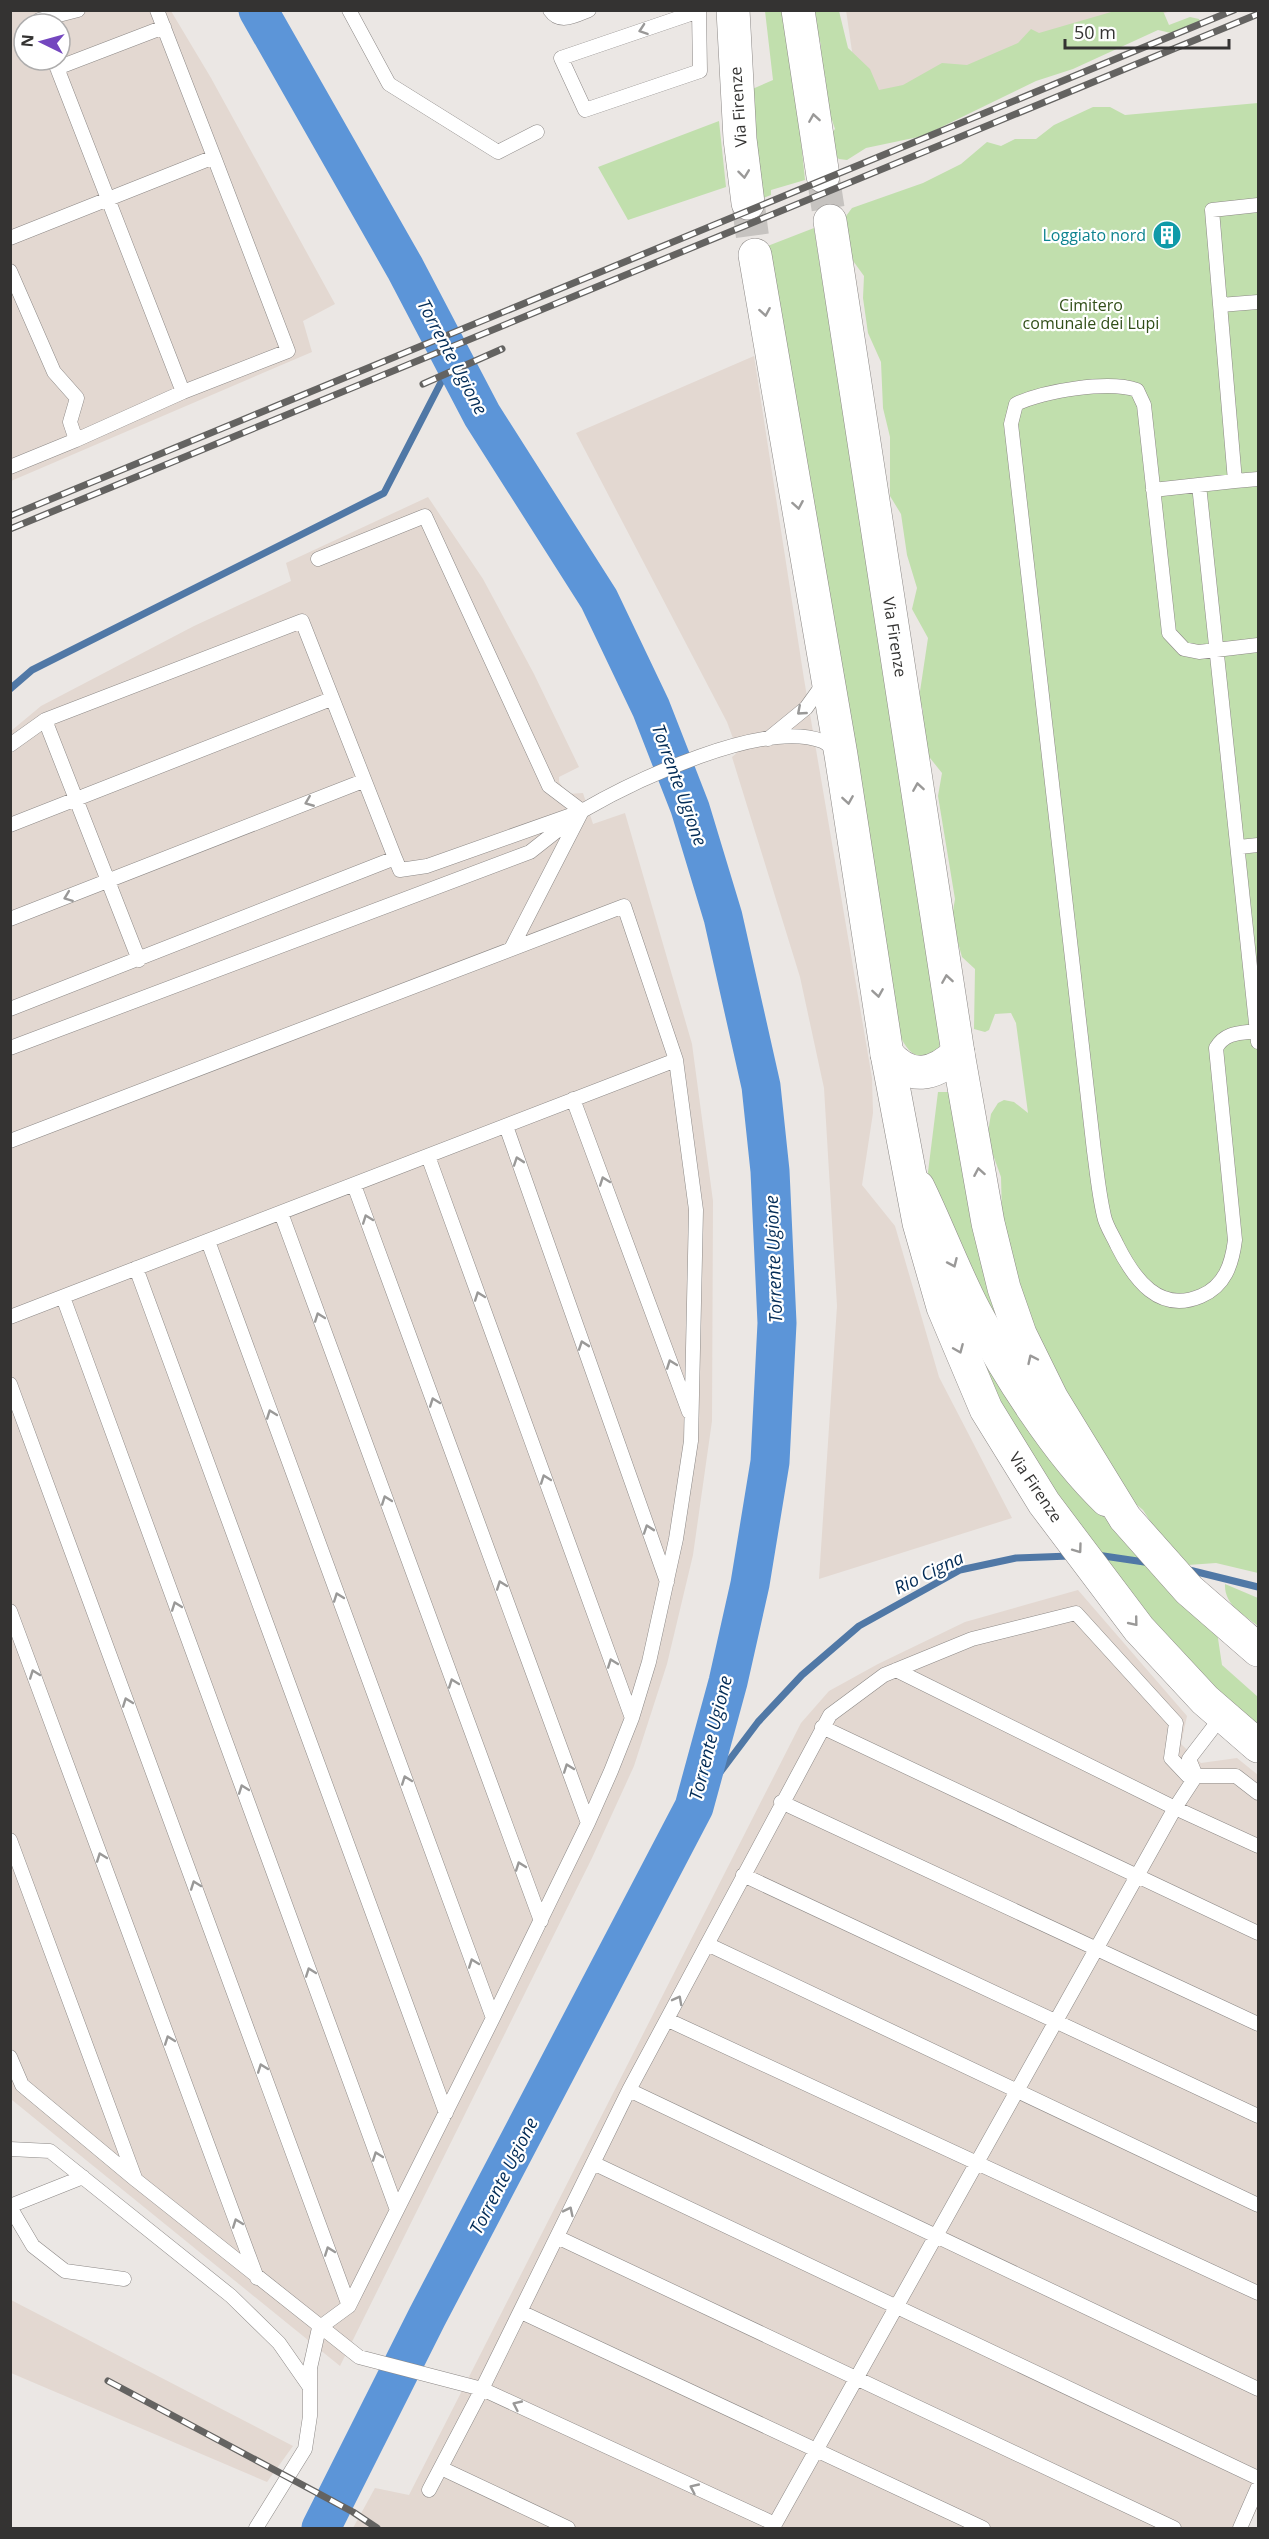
<svg xmlns="http://www.w3.org/2000/svg" width="1269" height="2539" viewBox="0 0 1269 2539" font-family="'Open Sans',sans-serif">
	<rect width="100%" height="100%" fill="#ebe7e4"/>
	<!-- built -->
	<path fill="#e3d8d1" fill-rule="evenodd" d="M846,10L1170,11L864,134Z
		M11,11H51L57,23L84,11H171L211,78L335,304L303,321L312,352L11,481ZM24,24H60V60H24Z
		M754,356L804,679L872,1078L873,1113L862,1185L895,1226L939,1377L1012,1518L819,1579L837,1306L824,1088L800,977L732,757L738,752L727,722L576,433Z
		M428,497L483,579L534,674L579,767L559,777V782L568,794L583,793L593,824L625,813L692,1044L713,1201L712,1421L693,1555L667,1664L634,1766L592,1858L340,2366L12,2100L11,2096V731L41,706L194,626L291,581L286,563Z
		M1078,1590L1187,1716L1181,1744L1201,1763L1237,1758L1258,1775V2507L1248,2528H353L375,2488L409,2495L801,1723L829,1691L878,1664L965,1622Z
		M11,2300L293,2446L267,2482L11,2373Z"/>
	<!-- green -->
	<path fill="#c1dfad" d="M1118,10L1163,11L1169,25L1190,17L1199,19L1201,24L1171,33L1158,30L1073,69L1036,81L923,136L866,148L847,160L839,159L832,153V133L835,129L832,120L824,115L823,98L826,79L815,64L821,45L812,11H839L848,48L870,69L879,90L903,85L942,63L967,65L1018,43L1031,29L1039,33Z
		M765,11H782L797,102L805,180L771,190V195L755,201L750,90L773,80Z
		M1258,103V1573L1216,1563L1188,1565L1163,1541L1143,1510L1116,1487L1017,1308L1002,1215L1001,1177L987,1138L991,1114L998,1103L1004,1100L1014,1102L1028,1113L1016,1023L1011,1013L995,1014L989,1030L985,1032L974,1029L975,969L962,957L955,932L952,917L955,899L938,796L942,773L926,753L921,731L923,710L919,698L928,638L912,609L917,588L907,555L901,514L890,496V437L883,408L881,362L868,333L863,298L864,276L851,258L843,220L852,208L923,183L961,164L987,142L1001,146L1015,139H1036L1054,125L1093,107H1110L1125,115Z
		M719,121L726,187L628,220L598,167Z
		M814,228L942,1032L939,1048C918,1064 909,1054 899,1034L765,247Z
		M938,1092H952L1010,1350L927,1180Z
		M963,1307L1095,1506L1128,1545L1217,1632L1222,1665L1258,1697V1732L1154,1635L1014,1440Z
		M1225,1584L1258,1598V1626C1243,1614 1224,1605 1225,1584Z"/>
	<g fill="none" stroke-linecap="round" stroke-linejoin="round">
		<!-- stream -->
		<path stroke="#5078a6" stroke-width="7" d="M10,689L32,670L384,493L453,359
			M1097,1555L1151,1563
			M1185,1569L1258,1587
			M694,1807L758,1722L802,1675L859,1626L960,1570L1016,1558L1070,1556"/>
		<!-- river -->
		<path stroke="#5c95d8" stroke-width="39" d="M258,10L405,268L482,415L599,599L651,708L690,808L723,917L761,1086L770,1171L777,1323L770,1462L750,1584L728,1682L694,1807L427,2317L321,2528"/>
		<!-- secondary-tunnel -->
		<path stroke="#c6c3c0" stroke-width="33" stroke-dasharray="33 16" stroke-linecap="butt" d="M823,176L830,221
			M748,203L755,255"/>
		<!-- service casing -->
		<g stroke="#8c8886" stroke-width="15">
			<path id="service" d="M157,10L214,157
				M349,10L389,84L498,152L537,132
				M550,10C560,25 576,15 589,10
				M698,10L699,11L700,71L585,110L561,58L699,11
				M39,20L78,10
				M54,60L183,392
				M57,68L164,27
				M1258,205L1212,210L1235,481L1258,479
				M10,238L214,157L288,351L183,392L76,440L70,422L77,398L54,372L10,271
				M1220,305L1258,302
				M10,467L76,440
				M1199,485L1258,1042
				M1153,490L1235,481
				M318,559L425,516L549,786L582,811C634,781 763,719 822,741C827,743 832,748 837,752
				M45,720L139,960
				M768,739L806,708L824,683
				M10,745L45,720L302,621L395,858L10,1009
				M10,825L331,699
				M1239,847L1258,845
				M395,858L400,870L427,866L571,815
				M10,919L363,781
				M1257,1031C1240,1033 1225,1032 1216,1048L1235,1240C1232,1264 1225,1286 1201,1296C1159,1314 1134,1279 1117,1245C1113,1236 1106,1226 1104,1216C1099,1195 1097,1173 1094,1151L1011,424L1016,404C1044,391 1108,380 1137,390L1144,405L1169,633L1184,649L1199,652L1258,645
				M10,1048L530,852L582,811L511,949
				M573,1099L689,1412
				M506,1126L667,1582
				M10,1141L624,906L676,1060L696,1210L691,1441L676,1539L649,1662L632,1718L611,1771L588,1823L493,2018L349,2306L319,2328L310,2368V2416L305,2449L256,2528
				M428,1156L632,1718
				M354,1185L588,1823
				M281,1213L541,1921
				M208,1241L493,2018
				M136,1268L446,2113
				M63,1297L397,2210
				M10,1317L676,1060
				M10,1384L349,2306
				M10,1611L257,2278
				M896,1670L1175,1808L1258,1846
				M1222,1716L1189,1759L1196,1776L1175,1808L775,2524L482,2389L629,2090L830,1715L884,1675L972,1639L1076,1613L1176,1723L1171,1758L1188,1776H1236L1258,1793
				M822,1727L1258,1933
				M781,1802L1258,2024
				M10,1840L135,2178
				M743,1875L1258,2116
				M707,1944L1258,2205
				M668,2020L1258,2293
				M10,2057L22,2085L136,2180L359,2357L482,2389L429,2490
				M629,2090L1258,2389
				M10,2149L50,2151L231,2296L279,2343L309,2386
				M593,2163L1258,2478
				M10,2206L83,2177
				M10,2207L33,2246L65,2271L124,2279
				M557,2237L1174,2528
				M521,2312L983,2528
				M441,2468L568,2528
				M1240,2528L1258,2487"/>
		</g>
		<!-- tertiary casing -->
		<g stroke="#8c8886" stroke-width="34">
			<path id="tertiary" d="M887,1054C910,1081 934,1076 958,1053
				M918,1187C938,1228 954,1272 975,1312C1008,1374 1057,1452 1107,1500"/>
		</g>
		<!-- secondary casing -->
		<g stroke="#8c8886" stroke-width="34">
			<path id="secondary" d="M733,10L740,139L748,203
				M798,10L823,176
				M830,221L958,1053L988,1223L1004,1288L1020,1334L1052,1399L1125,1518L1189,1590L1258,1650
				M755,255L841,755L887,1054L919,1223L943,1307L986,1409L1044,1503L1139,1629L1205,1700L1258,1746"/>
		</g>
		<!-- service -->
		<use href="#service" stroke="#fff" stroke-width="14"/>
		<!-- tertiary -->
		<use href="#tertiary" stroke="#fff" stroke-width="33"/>
		<!-- secondary -->
		<use href="#secondary" stroke="#fff" stroke-width="33"/>
		<!-- rail casing -->
		<g stroke="#646361" stroke-width="7">
			<path id="rail" d="M423,384L502,349
				M10,516L1234,10
				M10,529L1258,14
				M108,2381L353,2512L377,2528"/>
		</g>
		<!-- rail -->
		<use href="#rail" stroke="#fff" stroke-width="4.5" stroke-dasharray="14" stroke-linecap="butt"/>
	</g>
	<!-- one-way arrows -->
	<defs><path id="oneway-chevron" d="M-2-3.5L2.5 0L-2 3.5" fill="none" stroke-width="1.6" stroke-linecap="round" stroke-linejoin="round" transform="scale(1.5)"/></defs>
	<g stroke="#9a9998">
		<use href="#oneway-chevron" transform="translate(643 30) rotate(161)"/>
		<use href="#oneway-chevron" transform="translate(814 118) rotate(-99)"/>
		<use href="#oneway-chevron" transform="translate(744 174) rotate(83)"/>
		<use href="#oneway-chevron" transform="translate(765 312) rotate(80)"/>
		<use href="#oneway-chevron" transform="translate(798 505) rotate(80)"/>
		<use href="#oneway-chevron" transform="translate(801 711) rotate(139)"/>
		<use href="#oneway-chevron" transform="translate(918 787) rotate(-99)"/>
		<use href="#oneway-chevron" transform="translate(848 800) rotate(81)"/>
		<use href="#oneway-chevron" transform="translate(309 802) rotate(158)"/>
		<use href="#oneway-chevron" transform="translate(68 897) rotate(159)"/>
		<use href="#oneway-chevron" transform="translate(947 979) rotate(-99)"/>
		<use href="#oneway-chevron" transform="translate(878 993) rotate(81)"/>
		<use href="#oneway-chevron" transform="translate(518 1161) rotate(-109)"/>
		<use href="#oneway-chevron" transform="translate(979 1172) rotate(-100)"/>
		<use href="#oneway-chevron" transform="translate(604 1181) rotate(-110)"/>
		<use href="#oneway-chevron" transform="translate(367 1219) rotate(-110)"/>
		<use href="#oneway-chevron" transform="translate(953 1263) rotate(66)"/>
		<use href="#oneway-chevron" transform="translate(479 1296) rotate(-110)"/>
		<use href="#oneway-chevron" transform="translate(319 1317) rotate(-110)"/>
		<use href="#oneway-chevron" transform="translate(583 1345) rotate(-109)"/>
		<use href="#oneway-chevron" transform="translate(959 1349) rotate(67)"/>
		<use href="#oneway-chevron" transform="translate(1032 1359) rotate(-115)"/>
		<use href="#oneway-chevron" transform="translate(671 1364) rotate(-110)"/>
		<use href="#oneway-chevron" transform="translate(434 1402) rotate(-110)"/>
		<use href="#oneway-chevron" transform="translate(271 1414) rotate(-110)"/>
		<use href="#oneway-chevron" transform="translate(545 1479) rotate(-110)"/>
		<use href="#oneway-chevron" transform="translate(386 1500) rotate(-110)"/>
		<use href="#oneway-chevron" transform="translate(648 1529) rotate(-109)"/>
		<use href="#oneway-chevron" transform="translate(1078 1549) rotate(54)"/>
		<use href="#oneway-chevron" transform="translate(501 1585) rotate(-110)"/>
		<use href="#oneway-chevron" transform="translate(338 1597) rotate(-110)"/>
		<use href="#oneway-chevron" transform="translate(176 1606) rotate(-110)"/>
		<use href="#oneway-chevron" transform="translate(1134 1622) rotate(51)"/>
		<use href="#oneway-chevron" transform="translate(612 1663) rotate(-110)"/>
		<use href="#oneway-chevron" transform="translate(34 1674) rotate(-110)"/>
		<use href="#oneway-chevron" transform="translate(453 1683) rotate(-110)"/>
		<use href="#oneway-chevron" transform="translate(127 1702) rotate(-110)"/>
		<use href="#oneway-chevron" transform="translate(568 1768) rotate(-110)"/>
		<use href="#oneway-chevron" transform="translate(406 1780) rotate(-110)"/>
		<use href="#oneway-chevron" transform="translate(243 1789) rotate(-110)"/>
		<use href="#oneway-chevron" transform="translate(101 1857) rotate(-110)"/>
		<use href="#oneway-chevron" transform="translate(520 1866) rotate(-110)"/>
		<use href="#oneway-chevron" transform="translate(195 1885) rotate(-110)"/>
		<use href="#oneway-chevron" transform="translate(473 1963) rotate(-110)"/>
		<use href="#oneway-chevron" transform="translate(310 1972) rotate(-110)"/>
		<use href="#oneway-chevron" transform="translate(678 2000) rotate(-62)"/>
		<use href="#oneway-chevron" transform="translate(169 2040) rotate(-110)"/>
		<use href="#oneway-chevron" transform="translate(262 2068) rotate(-110)"/>
		<use href="#oneway-chevron" transform="translate(377 2156) rotate(-110)"/>
		<use href="#oneway-chevron" transform="translate(569 2211) rotate(-64)"/>
		<use href="#oneway-chevron" transform="translate(237 2223) rotate(-110)"/>
		<use href="#oneway-chevron" transform="translate(329 2251) rotate(-110)"/>
		<use href="#oneway-chevron" transform="translate(517 2405) rotate(-155)"/>
		<use href="#oneway-chevron" transform="translate(694 2488) rotate(-155)"/>
	</g>
	<!-- icons -->
	<defs>
		<g id="building-disc" transform="scale(1.5)"><circle r="9.5" fill="#0f9aa8" stroke="#fff"/><path d="M-4-6H4V6H1V3H-1V6H-4ZM-2.5-4.3h1.7v1.8h-1.7ZM.8-4.3h1.7v1.8H.8ZM-2.5-1h1.7V.8h-1.7ZM.8-1h1.7V.8H.8Z" fill="#fff"/></g>
	</defs>
	<g fill-rule="evenodd">
		<use href="#building-disc" x="1167" y="235"/>
	</g>
	<g text-anchor="middle" stroke-width="4.5" stroke-linejoin="round" paint-order="stroke">
		<!-- street labels -->
		<g font-size="16" fill="#343332" stroke="#fff">
			<text transform="translate(738 107) rotate(-94)" y="6">Via Firenze</text>
			<text transform="translate(895 637) rotate(81)" y="6">Via Firenze</text>
			<text transform="translate(1036 1487) rotate(56)" y="6">Via Firenze</text>
		</g>
		<!-- culture labels -->
		<g font-size="16" fill="#0d838f" stroke="#fff" text-anchor="end">
			<text x="1146" y="241">Loggiato nord</text>
		</g>
		<!-- park labels -->
		<g font-size="16" fill="#314e18" stroke="#fff">
			<text x="1091" y="311">Cimitero<tspan x="1091" dy="18">comunale dei Lupi</tspan></text>
		</g>
		<!-- water labels -->
		<g font-size="18" font-style="italic" fill="#022b56" stroke="#fff">
			<text transform="translate(452 357) rotate(62)" y="6">Torrente Ugione</text>
			<text transform="translate(679 785) rotate(70)" y="6">Torrente Ugione</text>
			<text transform="translate(774 1259) rotate(-92)" y="6">Torrente Ugione</text>
			<text transform="translate(929 1573) rotate(-26)" y="6">Rio Cigna</text>
			<text transform="translate(711 1738) rotate(-76)" y="6">Torrente Ugione</text>
			<text transform="translate(504 2176) rotate(-63)" y="6">Torrente Ugione</text>
		</g>
	</g>
	<!-- border -->
	<rect width="1269" height="2539" fill="none" stroke="#343332" stroke-width="24"/>
	<!-- north arrow -->
	<g transform="translate(42 42) rotate(275)"><circle r="28" fill="#ffffff" stroke="#aeadad" stroke-width="1.5"/>
	<path d="M0-4.5L10 22L0 15L-10 22Z" fill="#7447bf"/>
	<text y="-9" font-size="16" font-weight="bold" text-anchor="middle" fill="#343332">N</text>
	</g>
	<!-- scale -->
	<path d="M1065 39v9h164v-9" fill="none" stroke="#343332" stroke-width="3"/>
	<text x="1074" y="39" font-size="18" fill="#343332" stroke="#ffffff" stroke-width="4.5" paint-order="stroke">50 m</text>
</svg>
